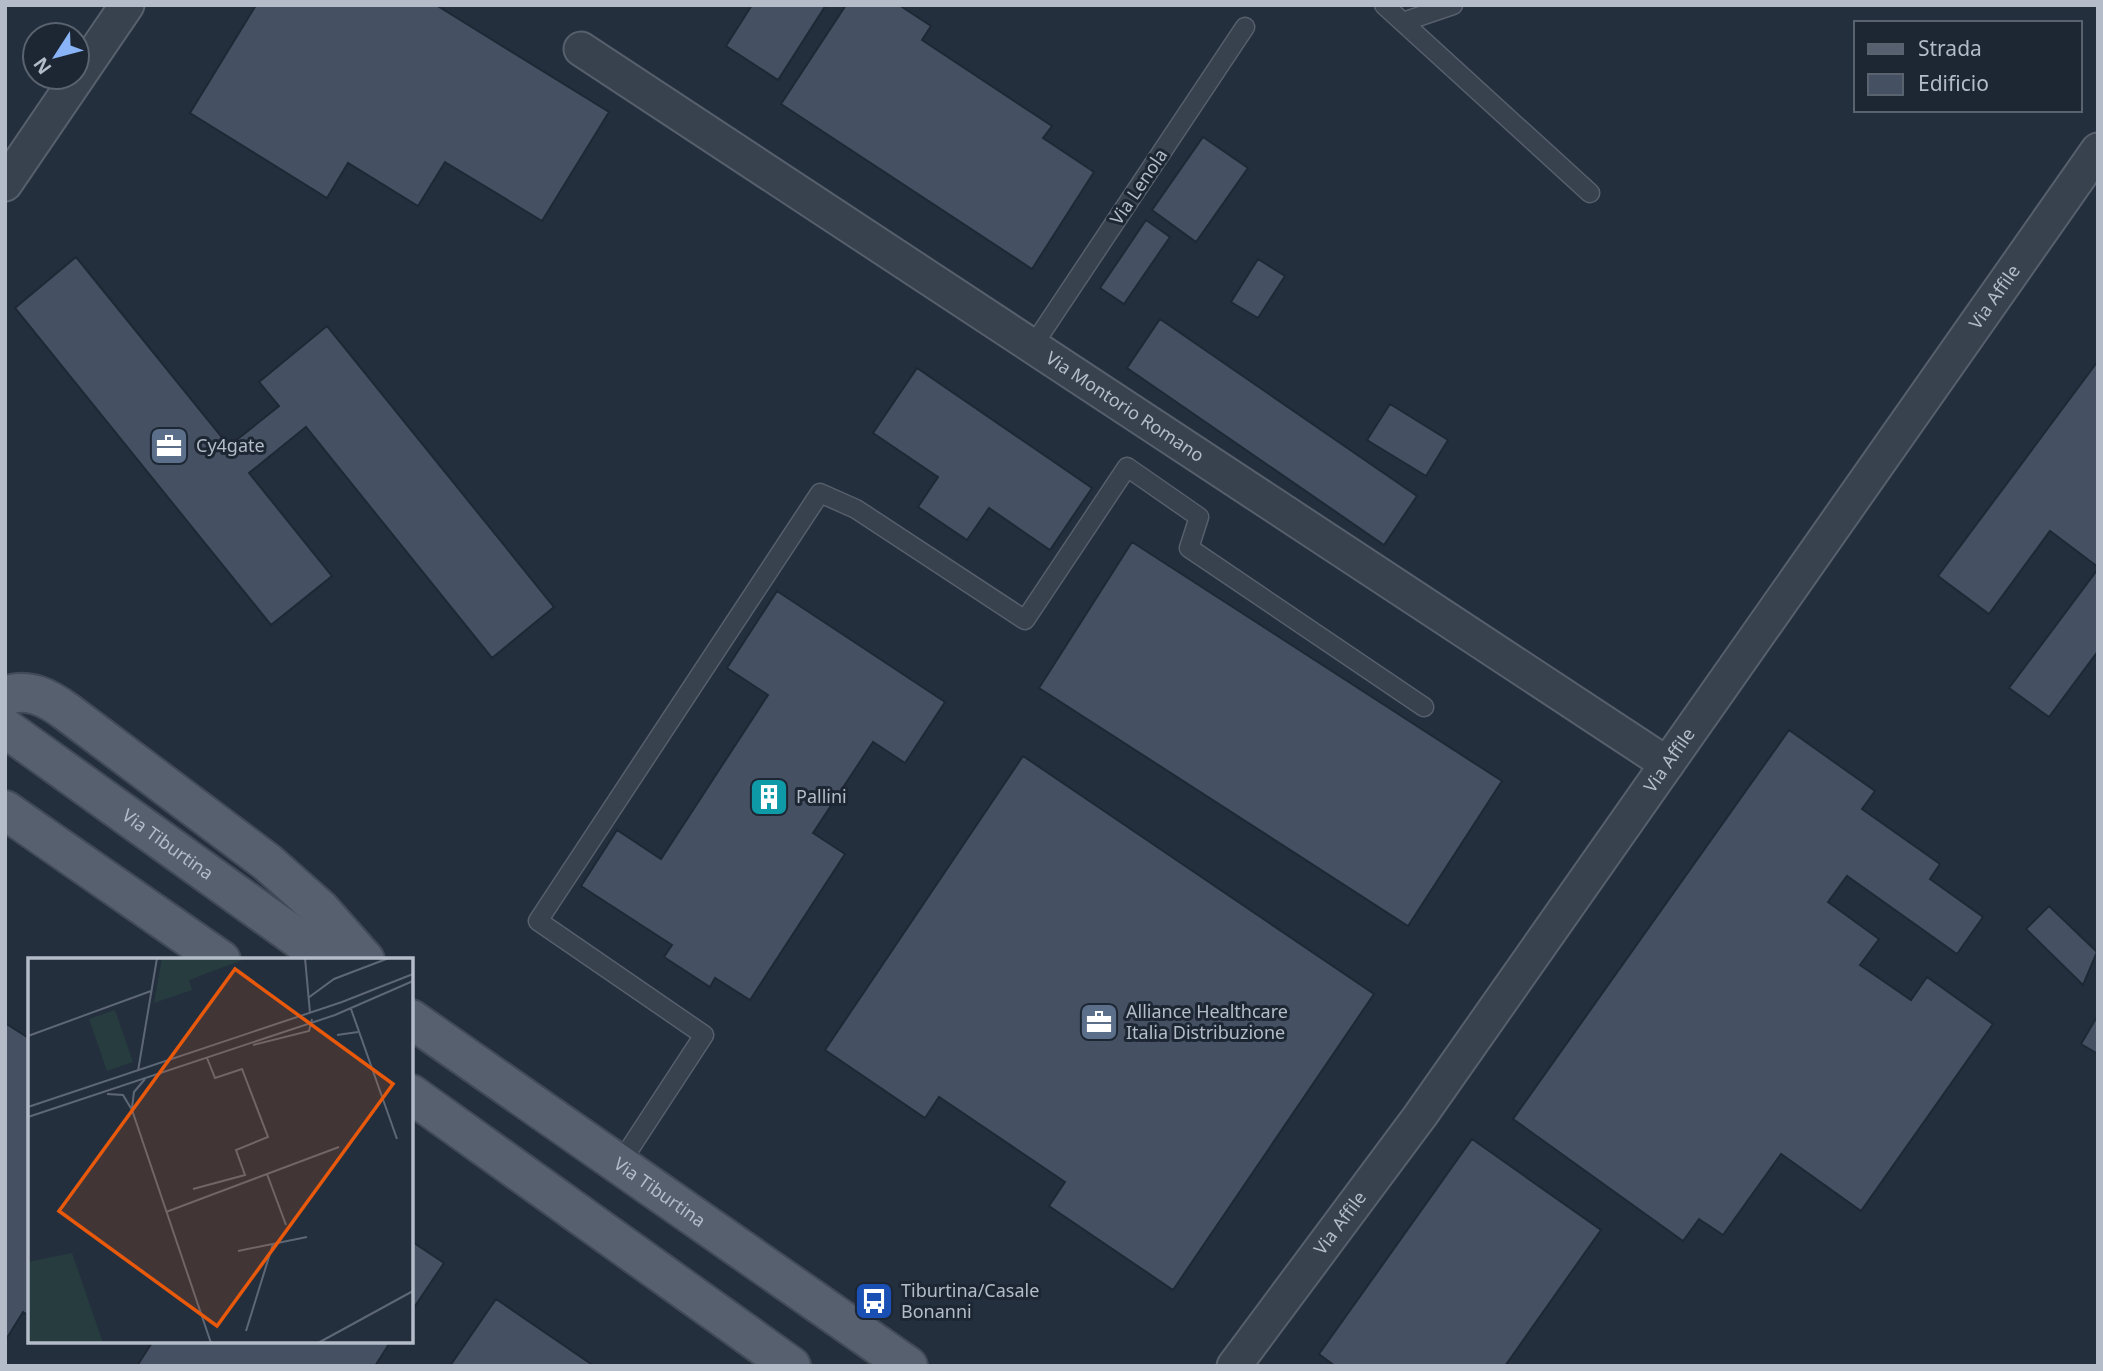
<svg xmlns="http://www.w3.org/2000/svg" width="2103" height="1371" viewBox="0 0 2103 1371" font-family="'Noto Sans',sans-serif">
	<rect width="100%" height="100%" fill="#242f3e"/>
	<!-- building -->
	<path fill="#455162" stroke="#1f2835" stroke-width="2" d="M256,5H436L609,112L542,221L445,162L418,206L348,163L327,198L190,113Z
		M752,5H826L778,80L726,46Z
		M846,5H899L931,26L922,40L1052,126L1043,138L1094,172L1032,269L781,104Z
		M1203,137L1248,168L1196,242L1152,210Z
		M1146,220L1170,237L1124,304L1100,288Z
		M76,257L229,446L279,406L259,382L327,326L554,607L492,658L306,427L249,473L332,576L271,625L15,308Z
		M1258,259L1285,276L1258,318L1231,302Z
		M1160,319L1417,496L1384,545L1127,368Z
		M2098,361V567L2050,531L1989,614L1938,576Z
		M917,368L1092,488L1050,550L989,508L967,540L918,507L938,477L873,433Z
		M1390,404L1448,440L1426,476L1367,440Z
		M1132,542L1502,781L1408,926L1039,688Z
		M2098,569V651L2049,717L2009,688Z
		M777,591L945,702L905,763L873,742L813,833L845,854L750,1000L715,978L710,987L664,957L672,945L581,886L617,830L661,859L768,695L727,668Z
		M1789,730L1875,791L1862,809L1940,864L1930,879L1983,917L1957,954L1847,876L1828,902L1879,939L1860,965L1911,1000L1927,977L1993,1024L1861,1211L1781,1154L1723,1235L1699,1219L1683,1241L1513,1119Z
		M1023,756L1374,994L1173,1290L1049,1206L1065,1182L939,1097L925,1118L825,1050Z
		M2049,906L2097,952L2083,985L2026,929Z
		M2098,1015V1054L2081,1044Z
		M5,1023L30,1039V1316L23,1312L5,1341Z
		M1472,1139L1601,1230L1505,1366H1335L1319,1354Z
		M411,1241L444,1263L411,1312Z
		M496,1299L594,1366H450Z
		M153,1341H391L375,1366H137Z"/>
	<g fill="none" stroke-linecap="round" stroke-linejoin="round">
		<!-- service casing -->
		<g stroke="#565f6c" stroke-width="21">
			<path id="service" d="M1384,5L1590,193
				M1403,22L1453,5
				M1032,347L1245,27
				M619,1165L704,1035L538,921L820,493L856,509L1025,620L1127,467L1199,517L1189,548L1424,707"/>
		</g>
		<!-- minor casing -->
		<g stroke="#565f6c" stroke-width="37">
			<g id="minor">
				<path id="s1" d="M581,49L1667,764"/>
				<path d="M5,184L127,5"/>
				<path id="s2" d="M1234,1366L1420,1116L2098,150"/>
			</g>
		</g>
		<!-- primary casing -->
		<g stroke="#414a57" stroke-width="42">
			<g id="primary">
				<path d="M5,696C28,687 48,698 67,712L267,862L320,909L365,960"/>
				<path id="s3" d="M5,728L328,960"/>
				<path d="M5,810L221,960"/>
				<path id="s4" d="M411,1019L908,1366"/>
				<path d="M411,1094L791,1366"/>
			</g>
		</g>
		<!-- service -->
		<use href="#service" stroke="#38414e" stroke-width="18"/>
		<!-- minor -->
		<use href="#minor" stroke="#38414e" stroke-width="33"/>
		<!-- primary -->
		<use href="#primary" stroke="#56606e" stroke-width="38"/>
	</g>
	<!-- icons -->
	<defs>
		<g id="office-square" transform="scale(2.0125)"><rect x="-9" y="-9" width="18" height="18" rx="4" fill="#5c6f8a" stroke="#1d2633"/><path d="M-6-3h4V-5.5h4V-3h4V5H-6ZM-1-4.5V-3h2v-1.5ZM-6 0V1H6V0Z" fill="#fff"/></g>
		<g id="building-square" transform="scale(2.0125)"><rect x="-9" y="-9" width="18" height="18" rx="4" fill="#0f9aa8" stroke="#1d2633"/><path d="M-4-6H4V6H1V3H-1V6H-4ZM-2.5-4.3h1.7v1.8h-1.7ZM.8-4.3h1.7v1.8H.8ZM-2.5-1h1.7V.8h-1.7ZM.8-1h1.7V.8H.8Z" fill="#fff"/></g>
		<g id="bus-square" transform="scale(2.0125)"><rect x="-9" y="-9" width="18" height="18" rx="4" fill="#1a4fb4" stroke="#1d2633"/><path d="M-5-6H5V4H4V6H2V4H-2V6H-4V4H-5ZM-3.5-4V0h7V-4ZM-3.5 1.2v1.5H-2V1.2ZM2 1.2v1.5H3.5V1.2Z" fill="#fff"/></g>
	</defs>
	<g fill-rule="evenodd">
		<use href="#office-square" x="169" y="446"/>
		<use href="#building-square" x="769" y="797"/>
		<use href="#office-square" x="1099" y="1022"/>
		<use href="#bus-square" x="874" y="1301"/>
	</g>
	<g text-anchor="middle" stroke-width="6" stroke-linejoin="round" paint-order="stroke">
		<!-- street labels -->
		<g font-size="18" fill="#b4bcc9" stroke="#1d2633">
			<text transform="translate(1139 187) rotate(-56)" y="6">Via Lenola</text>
			<text dy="6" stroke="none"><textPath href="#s2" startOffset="1312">Via Affile</textPath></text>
			<text dy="6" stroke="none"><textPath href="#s1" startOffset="651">Via Montorio Romano</textPath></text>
			<text dy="6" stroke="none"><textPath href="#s2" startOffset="746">Via Affile</textPath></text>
			<text dy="6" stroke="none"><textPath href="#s3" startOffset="200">Via Tiburtina</textPath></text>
			<text dy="6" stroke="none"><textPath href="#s4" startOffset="303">Via Tiburtina</textPath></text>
			<text dy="6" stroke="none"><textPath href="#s2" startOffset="178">Via Affile</textPath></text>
		</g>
		<!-- poi labels -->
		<g font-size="18" fill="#b4bcc9" stroke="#1d2633" text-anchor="start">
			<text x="196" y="452">Cy4gate</text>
			<text x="796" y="803">Pallini</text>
			<text x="1126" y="1018">Alliance Healthcare<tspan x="1126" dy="21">Italia Distribuzione</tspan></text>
			<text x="901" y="1297">Tiburtina/Casale<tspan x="901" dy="21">Bonanni</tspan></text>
		</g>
	</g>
	<!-- overview -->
	<g transform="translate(28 958)">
		<rect width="385" height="385" fill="#242f3e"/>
		<path d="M134,0H220L161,22L164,32L126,45ZM87,52L105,104L79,113L61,61ZM44,295L75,385H0V304Z" fill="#263c3f"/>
		<path fill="none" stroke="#5e6776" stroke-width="2" d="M277,0L282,55M280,40L306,21L361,0M323,51L369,181M309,77L330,74M0,78L123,33M225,87L281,73L284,61M110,113L129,0M79,136L95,137L104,152L183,385M0,149L314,44L385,16M104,150L106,134L117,121M0,159L307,57L385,23M239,216L258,267M165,231L217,217L208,192L240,179L214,111L187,120L179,100M138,254L311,189M210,293L279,279M218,373L245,286M290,385L385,333"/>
		<path fill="#e8590c" fill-opacity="0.15" stroke="#e8590c" stroke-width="3.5" d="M207,11L365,126L189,368L31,253Z"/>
		<rect width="385" height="385" fill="none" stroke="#b4bcc9" stroke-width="3.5"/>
	</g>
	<!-- border -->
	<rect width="2103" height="1371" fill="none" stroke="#b4bcc9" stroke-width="14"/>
	<!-- legend -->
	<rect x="1854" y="21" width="228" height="91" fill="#1d2633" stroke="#59626f" stroke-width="2"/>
	<rect x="1868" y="44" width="35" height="10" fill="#56606e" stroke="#59626f" stroke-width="2"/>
	<text x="1918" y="56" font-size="21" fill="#b4bcc9">Strada</text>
	<rect x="1868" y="74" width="35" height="21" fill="#455162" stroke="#59626f" stroke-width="2"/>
	<text x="1918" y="91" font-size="21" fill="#b4bcc9">Edificio</text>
	<!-- north arrow -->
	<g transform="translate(56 56) rotate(234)"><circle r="33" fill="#1d2633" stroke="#59626f" stroke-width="2"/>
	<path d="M0-5L12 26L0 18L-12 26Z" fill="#8ab4f8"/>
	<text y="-10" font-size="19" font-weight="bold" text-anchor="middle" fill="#b4bcc9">N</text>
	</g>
</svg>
